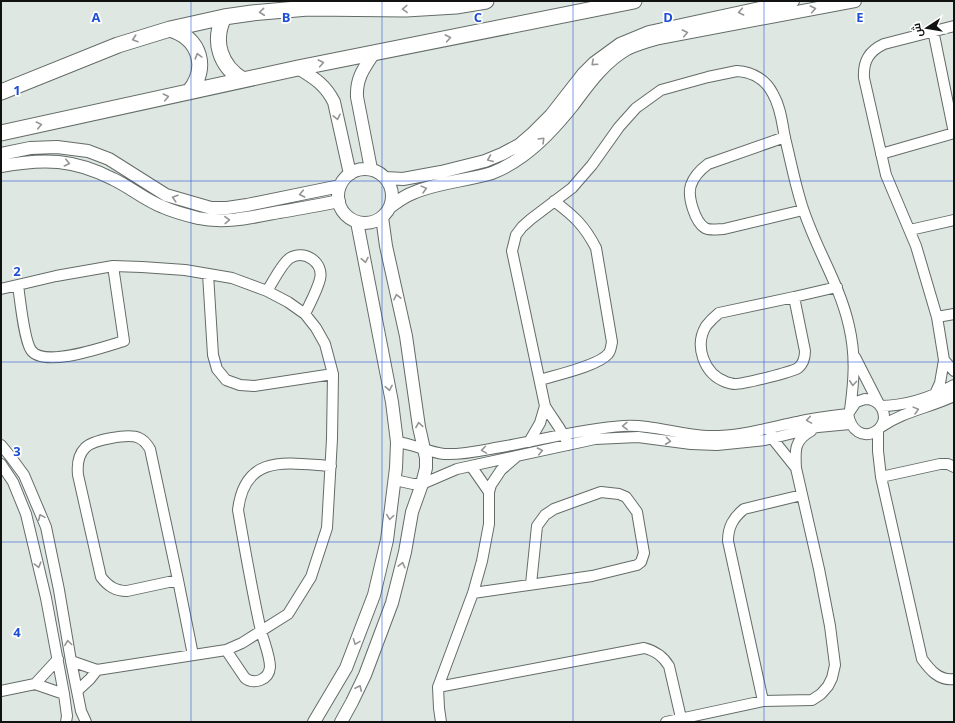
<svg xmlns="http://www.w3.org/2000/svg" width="955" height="723" viewBox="0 0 955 723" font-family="'Open Sans',Cairo,sans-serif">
	<rect width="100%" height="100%" fill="#dee7e2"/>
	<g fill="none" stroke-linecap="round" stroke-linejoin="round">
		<!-- minor casing -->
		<g stroke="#646c67" stroke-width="12">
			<path id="minor" d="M785,137L708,164C700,170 694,176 691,185C687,196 695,222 705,228C710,231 719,229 724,229L803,210
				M881,154L954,133L933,30
				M910,230L954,220
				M208,274L213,355L217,369L226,380L240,385L254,386L333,374
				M18,285C20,299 24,340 31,350C44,369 106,346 124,341L113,266
				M1,289L56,276L113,266L142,267L185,270L232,278L267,291L288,302L305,314L316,328L325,344L333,374L332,439L327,528L311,577L288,614L242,643L226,650L97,670L71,661
				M267,291C273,282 282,263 290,258C305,249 324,263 320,279C317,291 310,303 305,314
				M794,297L805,351C805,357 803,364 798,368C792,372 744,384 735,384C733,384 729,383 726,382C704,374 694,346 706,326C710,321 714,317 719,313Z
				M794,297L837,287
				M937,317L954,314
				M855,357L879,404
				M944,360L954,371
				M540,380C556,375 598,366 608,354C611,351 611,346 612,342L596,248C584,225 574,216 554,201
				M935,394L940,383L944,360L937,317L916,246L886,175L864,78C863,61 869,51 884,44L954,26
				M865,399C872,399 877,401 881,407C895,430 855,451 848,414L856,402Z
				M880,406C905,406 932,397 954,385
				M881,427C904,411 929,408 954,396
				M878,430V451L881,477L922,659C930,670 939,681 954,679
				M771,433L772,438L796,468
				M397,442C413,444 428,452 444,454C461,455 479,451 495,448C538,441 580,429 623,426C652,424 679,435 707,436C738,437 768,428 797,422C814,418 831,416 848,414
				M529,442L540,423L545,406
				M1,445L10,456L24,475L46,527L59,590L71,661L81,711L86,722
				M568,445C563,430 553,420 545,406L512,251L516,235L522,227L531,219L572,188L592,165L619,127L636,108L661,90L708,77L737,71C753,72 766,80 773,94C781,108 782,123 785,138C790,158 794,179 800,199C812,243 839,281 849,326C856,356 854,380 850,410
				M1,464L13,482L26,514L46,598L64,694L67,716L66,722
				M471,466L489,492
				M881,477L940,464H948L954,467
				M395,480L413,484H422L457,469L595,439L638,437L691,444L717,445L765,440L818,427L850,424
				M178,580L127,591C115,591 108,586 101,577L78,475C77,465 78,455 85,448C92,440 129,433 139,438C144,440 147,444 150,449L178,580L193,655
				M473,593L592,576L637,565L641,562L644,553L637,512L626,497L619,494L601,492L554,509L545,515L537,526L531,584
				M226,650L245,678C254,685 269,680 270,667C270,656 264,642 261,631C252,591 245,550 238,510C245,453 287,463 331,466
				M35,684L58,659
				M438,687L644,648C656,651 663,656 669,666L681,718
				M1,691L35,684L64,694
				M77,691L90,679L97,670
				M763,701L728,541C728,527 733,518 744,509L802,495
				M441,722L439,708L438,687L473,593L482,561L489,524V492L491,485L501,470L516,457
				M666,722L763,701L812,700L821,694L828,686L832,678L835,665L830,626L819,569L796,468C795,451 794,440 811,431"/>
		</g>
		<!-- tertiary casing -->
		<g stroke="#646c67" stroke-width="14">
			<path id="tertiary" d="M298,68C314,78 325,84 334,102L350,174
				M1,154L30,148L57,147L88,151L109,159L166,195L211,208H227L247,205L340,186
				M1,166C44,158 74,159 113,179C130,187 145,200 163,207C174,212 186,215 198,218C225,224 253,217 279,212C299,209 319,205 339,201
				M371,169L357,97C356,78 364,68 374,53
				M338 196a27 27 0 1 1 54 0a27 27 0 1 1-54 0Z
				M386,178L403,179L441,172L485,161L502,154L519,145L533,133L551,115L583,74L594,63L620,44L649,32L793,1
				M390,207C397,202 404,196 413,193C438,182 466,181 492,173C502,169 513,163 521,157C541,143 558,124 573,105C588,85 604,62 627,49C637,44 648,41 659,38L855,1
				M314,722L346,668L374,595L387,540L396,468L397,442L392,402L357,222
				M341,722L352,702L365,675L392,603L405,552L412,512L422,484L426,468V458L419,427L406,336L386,246L382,217"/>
		</g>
		<!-- primary casing -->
		<g stroke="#646c67" stroke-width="17">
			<path id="primary" d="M224,17C212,41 220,66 243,80
				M170,29C200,38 209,68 189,92
				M1,92L118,45L170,29L224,17L252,13L308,8L406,9L456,6L486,1
				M1,133L298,68L634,1"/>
		</g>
		<!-- minor -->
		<use href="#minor" stroke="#fff" stroke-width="10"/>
		<!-- tertiary -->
		<use href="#tertiary" stroke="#fff" stroke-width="12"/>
		<!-- primary -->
		<use href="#primary" stroke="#fff" stroke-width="15"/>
	</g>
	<!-- one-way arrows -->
	<defs><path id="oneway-chevron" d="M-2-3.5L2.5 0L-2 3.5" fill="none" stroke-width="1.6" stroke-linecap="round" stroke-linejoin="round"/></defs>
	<g stroke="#939594">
		<use href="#oneway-chevron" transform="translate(405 9) rotate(178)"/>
		<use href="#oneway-chevron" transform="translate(813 9) rotate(-11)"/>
		<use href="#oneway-chevron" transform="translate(262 12) rotate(174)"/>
		<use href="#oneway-chevron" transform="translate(741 12) rotate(168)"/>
		<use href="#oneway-chevron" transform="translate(685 33) rotate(-11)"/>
		<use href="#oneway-chevron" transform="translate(448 38) rotate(-11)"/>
		<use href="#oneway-chevron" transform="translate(135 39) rotate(162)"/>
		<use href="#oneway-chevron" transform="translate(198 56) rotate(-105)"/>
		<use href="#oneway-chevron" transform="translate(321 63) rotate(-11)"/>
		<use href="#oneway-chevron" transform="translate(594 63) rotate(138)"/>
		<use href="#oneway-chevron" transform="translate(166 97) rotate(-12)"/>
		<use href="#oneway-chevron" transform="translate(337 117) rotate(78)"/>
		<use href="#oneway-chevron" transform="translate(39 125) rotate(-12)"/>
		<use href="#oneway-chevron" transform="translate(542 140) rotate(-45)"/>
		<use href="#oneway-chevron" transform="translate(490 159) rotate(158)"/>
		<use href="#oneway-chevron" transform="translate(67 163) rotate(13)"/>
		<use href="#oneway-chevron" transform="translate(424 189) rotate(-15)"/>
		<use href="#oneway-chevron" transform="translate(302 194) rotate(169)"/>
		<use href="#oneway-chevron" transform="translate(175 198) rotate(-163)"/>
		<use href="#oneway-chevron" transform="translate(227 220) rotate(-2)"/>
		<use href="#oneway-chevron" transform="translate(365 260) rotate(79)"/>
		<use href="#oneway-chevron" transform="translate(397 297) rotate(-102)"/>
		<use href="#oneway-chevron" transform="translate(853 383) rotate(94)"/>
		<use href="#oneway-chevron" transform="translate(389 388) rotate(80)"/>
		<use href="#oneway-chevron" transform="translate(916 410) rotate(-15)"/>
		<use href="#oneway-chevron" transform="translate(809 420) rotate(171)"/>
		<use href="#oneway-chevron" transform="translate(419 425) rotate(-99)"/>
		<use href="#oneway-chevron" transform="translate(625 426) rotate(178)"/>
		<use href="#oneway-chevron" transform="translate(668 441) rotate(7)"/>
		<use href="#oneway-chevron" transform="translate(484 450) rotate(171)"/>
		<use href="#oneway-chevron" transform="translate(540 451) rotate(-12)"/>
		<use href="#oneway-chevron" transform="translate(41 517) rotate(-114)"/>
		<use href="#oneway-chevron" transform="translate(390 517) rotate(98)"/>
		<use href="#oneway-chevron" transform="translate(38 565) rotate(75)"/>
		<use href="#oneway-chevron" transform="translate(402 565) rotate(-76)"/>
		<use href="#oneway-chevron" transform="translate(356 642) rotate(111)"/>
		<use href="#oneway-chevron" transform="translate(68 643) rotate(-98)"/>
		<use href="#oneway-chevron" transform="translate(359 688) rotate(-65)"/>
	</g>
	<!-- grid -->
	<path fill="none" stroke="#1d4ed8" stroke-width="1" stroke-opacity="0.55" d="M191,1V722M382,1V722M573,1V722M764,1V722M1,181H954M1,362H954M1,542H954"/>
	<g font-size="13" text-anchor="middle" font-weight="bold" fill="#1d4ed8" stroke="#fff" stroke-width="3.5" stroke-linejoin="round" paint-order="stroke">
		<text x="96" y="22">A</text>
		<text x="286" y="22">B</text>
		<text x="478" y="22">C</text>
		<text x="668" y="22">D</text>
		<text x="860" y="22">E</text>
		<text x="17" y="95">1</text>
		<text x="17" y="276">2</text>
		<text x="17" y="456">3</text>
		<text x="17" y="637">4</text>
	</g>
	<!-- border -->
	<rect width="955" height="723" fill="none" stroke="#101311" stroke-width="4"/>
	<!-- north arrow -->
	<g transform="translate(927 28) rotate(258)" stroke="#ffffff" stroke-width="3" paint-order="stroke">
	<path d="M0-3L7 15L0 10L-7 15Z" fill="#101311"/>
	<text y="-6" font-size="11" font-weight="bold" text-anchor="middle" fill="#101311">ش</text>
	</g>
</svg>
